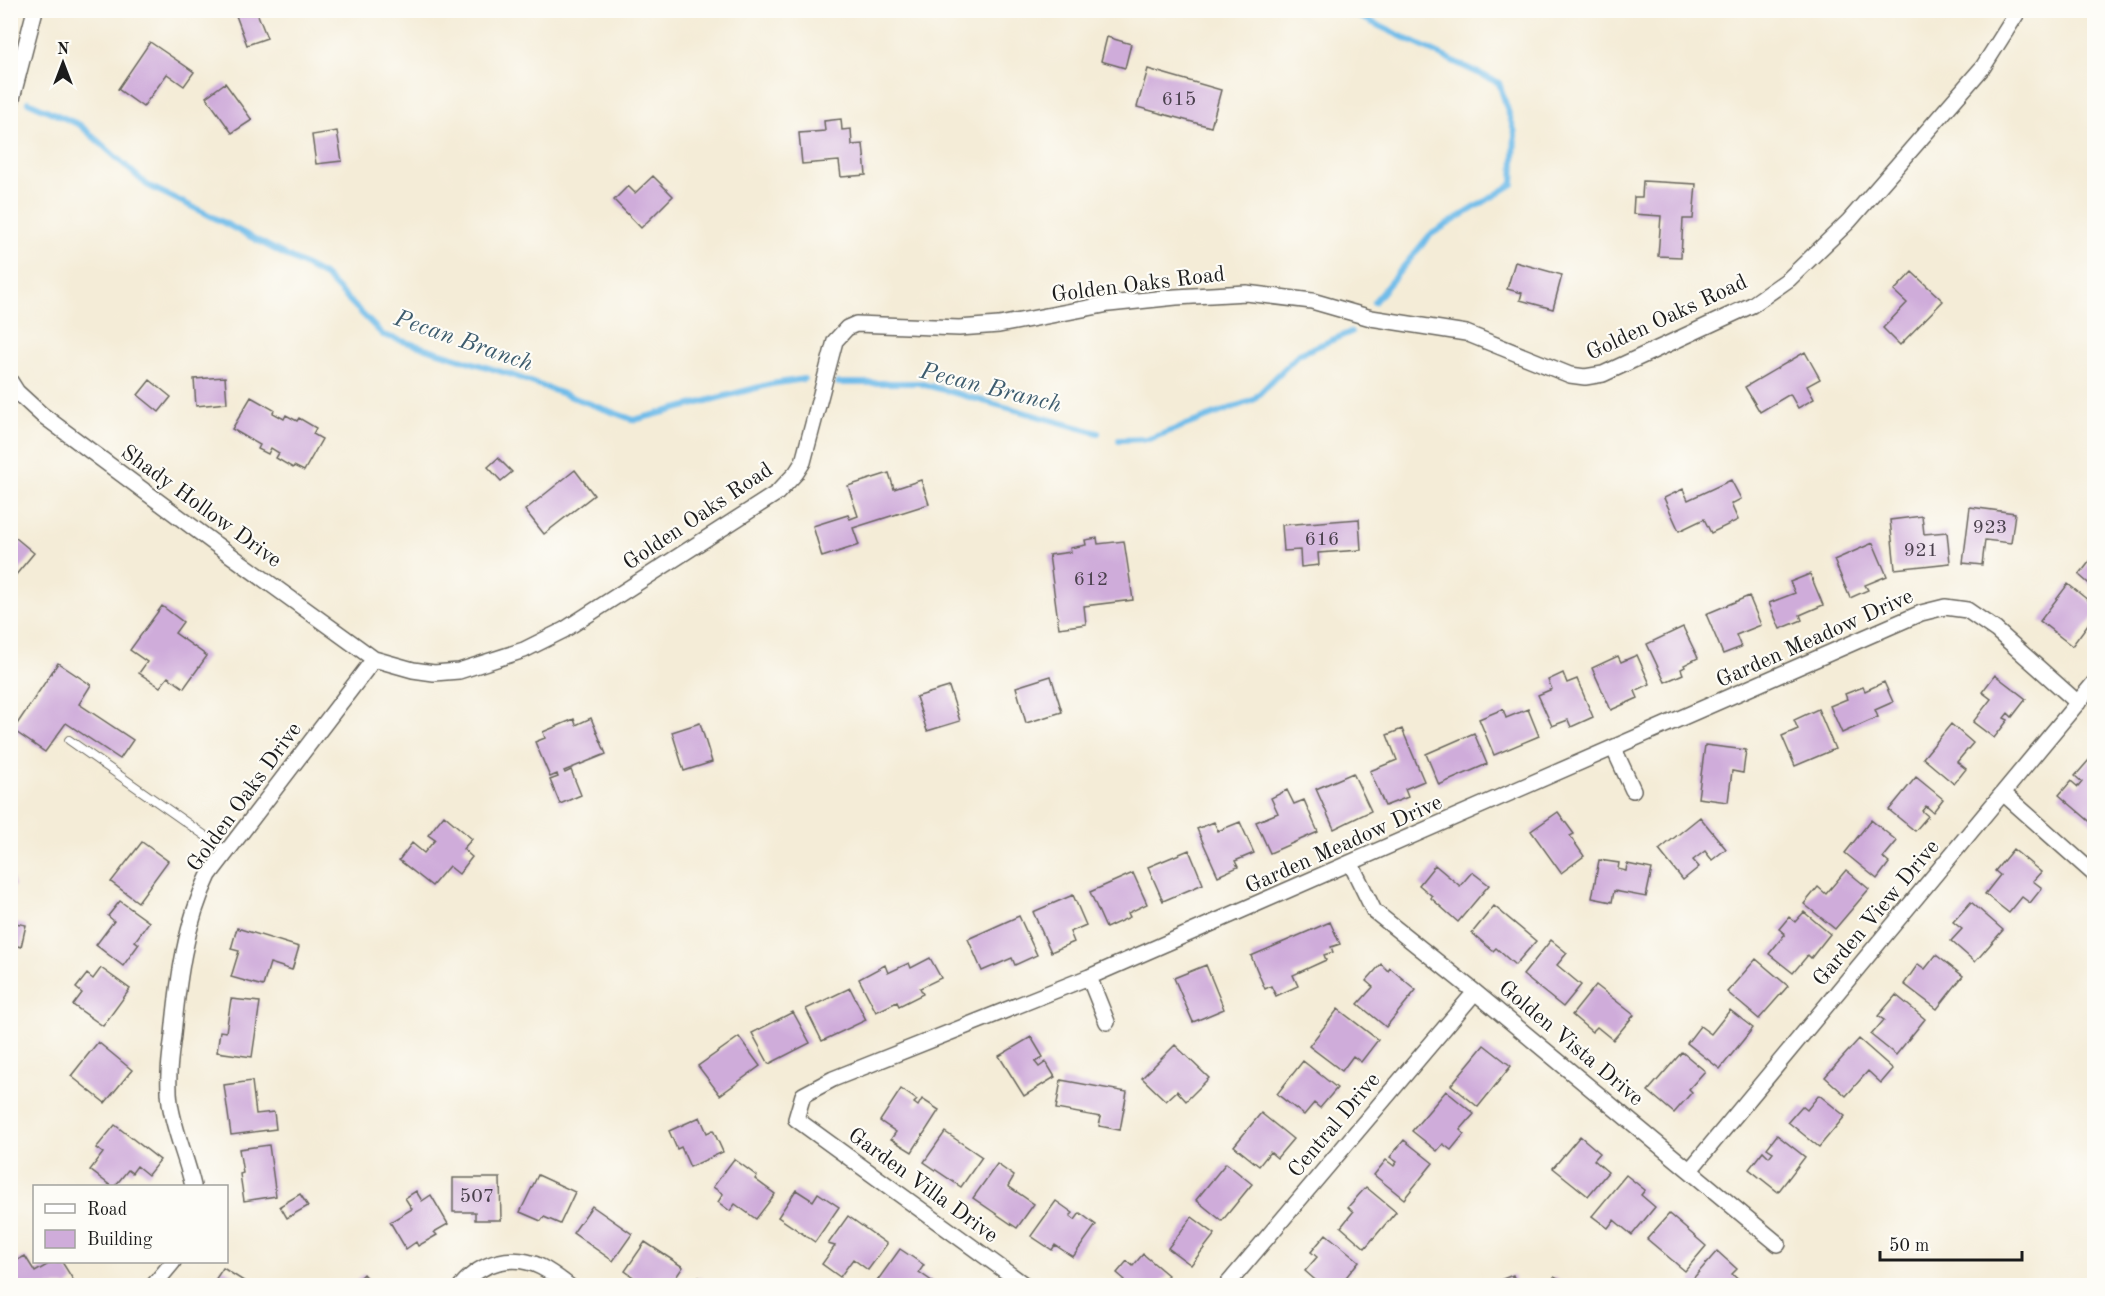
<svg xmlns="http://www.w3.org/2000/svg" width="2105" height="1296" viewBox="0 0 2105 1296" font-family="'Old Standard TT',serif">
	<rect width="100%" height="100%" fill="#fdfcf7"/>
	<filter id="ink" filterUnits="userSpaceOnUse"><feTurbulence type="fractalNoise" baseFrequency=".0167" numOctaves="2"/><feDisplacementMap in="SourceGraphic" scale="12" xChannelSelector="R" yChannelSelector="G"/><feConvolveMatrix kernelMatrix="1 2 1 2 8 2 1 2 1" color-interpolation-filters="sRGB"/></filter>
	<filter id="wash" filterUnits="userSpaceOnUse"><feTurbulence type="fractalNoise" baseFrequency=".008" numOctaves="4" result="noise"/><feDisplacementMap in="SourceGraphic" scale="24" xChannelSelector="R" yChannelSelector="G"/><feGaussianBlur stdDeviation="1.35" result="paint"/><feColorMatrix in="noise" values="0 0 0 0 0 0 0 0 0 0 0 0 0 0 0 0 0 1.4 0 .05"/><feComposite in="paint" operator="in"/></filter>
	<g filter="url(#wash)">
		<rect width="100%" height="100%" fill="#f4ecd7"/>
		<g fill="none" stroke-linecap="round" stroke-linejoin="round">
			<!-- stream -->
			<path stroke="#6fbce9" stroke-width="6" d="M1346,10L1499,83L1515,133L1513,184L1430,235L1374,302
				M28,102L80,125L147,185L209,215L325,276L383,335L509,374L634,420L771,384L804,379
				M838,383H919L1098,433
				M1119,440L1149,439L1253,400L1299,354L1351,332"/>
		</g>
		<g id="blocks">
			<!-- building -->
			<path fill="#cfacda" d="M234,10H256L267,38L247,45Z
				M1107,37L1131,44L1125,68L1101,61Z
				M150,42L194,72L184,86L167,74L143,107L118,89Z
				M1148,69L1221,90L1211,127L1137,107Z
				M225,83L252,120L232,133L206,97Z
				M841,119L842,130L851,129L852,145L863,144L866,175L841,177L839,161L802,164L799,133L825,131L824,121Z
				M337,131L342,161L316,164L312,135Z
				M653,176L673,196L641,228L614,200L628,186L635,193Z
				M1643,181L1696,184L1693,219H1683L1681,257L1658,256L1661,216L1633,214L1634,197H1642Z
				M1515,262L1562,275L1553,309L1520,300L1522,293L1507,289Z
				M1912,272L1943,301L1900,345L1883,328L1907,303L1894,291Z
				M1805,352L1820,379L1807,386L1814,399L1798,408L1790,394L1760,412L1745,387Z
				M225,377L227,403L196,406L194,379Z
				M150,380L171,397L159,412L138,395Z
				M251,397L274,410L273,413L284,419L286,415L297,421L299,418L316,428L313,434L322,439L304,471L294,466L293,468L276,458L279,453L271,448L268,454L258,449L260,445L232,429Z
				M498,458L512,472L501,481L488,467Z
				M575,470L594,495L544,534L525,510Z
				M889,473L894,489L921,480L929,504L853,528L859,545L822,557L813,526L848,515L850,519L858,516L848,486Z
				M1731,480L1741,499L1731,504L1738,520L1711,533L1704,519L1679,531L1664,498L1683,489L1688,500Z
				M1970,507L2015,513L2011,543L1985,540L1982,565L1963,563Z
				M1922,516L1924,534L1947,532L1950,563L1895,569L1890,520Z
				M1359,519L1361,550L1318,553L1319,565L1301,567L1300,550L1284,551L1282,525Z
				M10,533L34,553L10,582Z
				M1097,538L1098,544L1124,541L1133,600L1084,606L1086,624L1059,628L1049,555L1071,552L1070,548L1086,545L1085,540Z
				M1873,543L1887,576L1865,585L1868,590L1850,598L1834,560Z
				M2094,556V588L2079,575Z
				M1810,574L1823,605L1800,615L1802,620L1780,629L1769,603L1795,593L1790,582Z
				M2068,584L2094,605V616L2072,646L2040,621Z
				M1749,596L1761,625L1736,635L1741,647L1723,654L1706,614Z
				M162,606L183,622L175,633L207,656L184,688L168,677L160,687L139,673L147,662L130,650Z
				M1683,627L1698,658L1684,665L1685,667L1681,669L1683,674L1665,682L1647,644Z
				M1637,655L1650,684L1635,691L1638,698L1611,710L1592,668L1618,656L1621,662Z
				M58,663L91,685L79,704L133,740L120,759L66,723L45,752L13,730Z
				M1563,673L1567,683L1577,679L1593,717L1571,727L1568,720L1552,726L1538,695L1552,689L1548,680Z
				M1995,675L2026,699L2012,717L2008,713L2004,718L2008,720L1994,738L1973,722L1991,699L1982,692Z
				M1051,676L1062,712L1026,723L1016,687Z
				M1884,682L1893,702L1875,710L1878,717L1842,733L1830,706L1847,699L1845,694L1863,687L1865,691Z
				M949,687L960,721L927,731L916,697Z
				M1503,709L1506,718L1528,709L1539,736L1494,755L1479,719Z
				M1818,709L1835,749L1795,766L1782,736L1798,729L1794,720Z
				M591,718L606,754L564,771L565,773L571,770L581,795L560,804L550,780L558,777L557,774L550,777L535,742L545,738L543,732L574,719L576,725Z
				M700,723L712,762L684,771L672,732Z
				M1951,724L1973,743L1957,762L1966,769L1954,784L1923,758Z
				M1402,729L1424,781L1405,789L1408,797L1385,806L1370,771L1397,760L1387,735Z
				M1474,733L1487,764L1439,785L1426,754Z
				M1705,745L1746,750L1743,773L1732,771L1728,802L1698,798Z
				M2089,760L2094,764V825L2059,795L2071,781L2078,787L2082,782L2075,776Z
				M1353,773L1371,811L1334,829L1316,789Z
				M1916,777L1943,799L1933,812L1926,806L1922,811L1928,816L1915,831L1889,810Z
				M1287,790L1294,804L1304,800L1318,832L1270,853L1256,822L1278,813L1271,798Z
				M1558,812L1574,834L1570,836L1584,856L1561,873L1531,831Z
				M444,815L472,839L463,849L472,857L459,874L449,866L432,886L399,860L412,843L424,853L435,840L428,835Z
				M1700,817L1726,849L1712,860L1705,851L1693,860L1699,867L1683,880L1659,850Z
				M1871,820L1897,841L1883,858L1889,863L1877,879L1845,853Z
				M1214,822L1218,831L1240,822L1254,853L1235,861L1238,867L1218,876L1197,829Z
				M142,842L168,861L138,902L111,882Z
				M2013,849L2041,872L2033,881L2042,888L2030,903L2022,897L2009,913L1985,894L2000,875L1995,871Z
				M1189,850L1203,884L1163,901L1148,867Z
				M1599,860L1619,863L1618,869L1626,871L1627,864L1652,869L1646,897L1614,891L1612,902L1592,898Z
				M1435,865L1460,886L1472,872L1489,885L1458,922L1431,898L1432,896L1419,885Z
				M1846,870L1869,889L1835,929L1804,904L1818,887L1826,894Z
				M10,872L15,886L10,888Z
				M1133,873L1147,904L1128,913L1130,917L1106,928L1090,892Z
				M1073,895L1086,925L1070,932L1074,942L1051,952L1033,912Z
				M120,901L149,922L135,941L139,944L123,966L96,945L114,921L108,916Z
				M1971,902L2003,930L1975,962L1951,941L1962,929L1953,922Z
				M1494,906L1536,941L1515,965L1496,948L1493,951L1472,933Z
				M1804,912L1830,934L1811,958L1808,955L1793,973L1769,954L1785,934L1779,929L1789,917L1795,922Z
				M1019,916L1037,955L1015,965L1012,958L982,971L968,939Z
				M10,922L26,925L21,947L10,944Z
				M1330,922L1340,944L1331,947L1333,952L1324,955L1326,960L1293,975L1298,986L1276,996L1271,986L1265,989L1251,956Z
				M237,928L299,947L292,970L270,963L263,986L231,977L239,951L231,949Z
				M1551,940L1567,953L1557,965L1581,985L1563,1007L1523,975Z
				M1936,955L1963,976L1937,1009L1904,984L1918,964L1925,969Z
				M930,958L941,978L920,988L923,994L899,1006L897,1002L876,1012L859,979L885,965L888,973L909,963L911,968Z
				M1756,959L1788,986L1759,1019L1727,992Z
				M1381,964L1388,971L1390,968L1416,990L1386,1027L1358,1004L1373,987L1366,981Z
				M1206,965L1224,1009L1193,1022L1174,978Z
				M101,968L130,989L103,1026L73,1005L82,993L76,988L87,974L93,979Z
				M1596,985L1634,1015L1613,1040L1597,1027L1592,1032L1572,1015Z
				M850,988L866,1020L822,1041L806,1009Z
				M1896,995L1925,1019L1896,1055L1871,1035L1884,1020L1878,1016Z
				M231,999L260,1002L252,1057L217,1052L220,1031L226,1032Z
				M1338,1009L1378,1040L1361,1062L1353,1056L1342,1071L1309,1046Z
				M1730,1010L1753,1028L1720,1069L1687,1043L1700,1026L1711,1034Z
				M793,1012L810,1043L769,1064L752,1033Z
				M739,1037L760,1066L720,1095L698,1066Z
				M1031,1037L1043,1057L1035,1062L1039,1067L1046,1062L1055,1077L1024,1096L999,1056Z
				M1859,1039L1893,1069L1881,1083L1868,1071L1846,1096L1825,1077Z
				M98,1042L132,1070L105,1103L71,1076Z
				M1175,1045L1209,1078L1186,1101L1177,1091L1166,1101L1142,1078Z
				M1484,1045L1511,1066L1478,1107L1451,1085Z
				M1682,1052L1705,1071L1689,1089L1692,1092L1674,1113L1648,1091Z
				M1303,1061L1337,1088L1320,1108L1314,1103L1304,1115L1277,1094Z
				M1061,1080L1127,1092L1120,1130L1099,1126L1101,1117L1056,1109Z
				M252,1081L256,1114L274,1112L276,1129L231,1135L224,1085Z
				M901,1089L917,1100L914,1103L918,1106L922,1099L939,1110L912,1152L891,1139L896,1132L880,1121Z
				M1446,1091L1474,1114L1460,1130L1464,1134L1451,1150L1443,1144L1437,1151L1412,1131Z
				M1819,1095L1845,1116L1819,1147L1788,1122L1802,1106L1807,1110Z
				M1261,1113L1293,1139L1277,1158L1270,1152L1259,1166L1234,1146Z
				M700,1117L707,1133L713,1130L723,1152L690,1167L681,1147L677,1149L669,1131Z
				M115,1125L160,1160L148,1175L137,1166L132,1173L128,1170L115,1186H111L90,1170L103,1153L96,1148Z
				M945,1132L982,1157L961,1187L924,1162Z
				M1777,1135L1805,1157L1778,1192L1749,1169L1763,1151L1769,1157L1773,1152L1767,1148Z
				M1580,1136L1600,1153L1594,1160L1608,1172L1588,1196L1553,1168Z
				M1404,1140L1433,1163L1404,1199L1374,1175L1386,1160L1394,1166L1397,1162L1390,1157Z
				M269,1145L276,1196L244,1201L240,1174L243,1173L239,1149Z
				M734,1159L757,1176L755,1179L775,1194L756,1219L735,1204L730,1211L718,1202L723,1194L713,1187Z
				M1226,1163L1252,1184L1222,1221L1196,1200Z
				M997,1164L1014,1176L1008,1186L1034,1204L1017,1228L973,1198Z
				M538,1175L575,1192L560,1224L544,1217L541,1221L520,1212Z
				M1626,1175L1645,1190L1641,1195L1655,1207L1632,1235L1614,1220L1608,1228L1592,1216Z
				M453,1178H500L501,1220H475V1212H453Z
				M1366,1187L1396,1212L1365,1248L1341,1227L1353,1212L1348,1207Z
				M796,1190L813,1201L818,1193L839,1207L815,1242L778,1217Z
				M416,1191L422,1201L431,1195L448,1224L434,1232L437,1235L418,1246L416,1242L406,1249L390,1222L412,1209L405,1198Z
				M300,1194L308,1206L287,1218L280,1206Z
				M1056,1201L1073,1213L1070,1216L1075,1220L1080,1213L1096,1225L1073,1257L1055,1245L1052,1250L1031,1236Z
				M592,1206L632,1234L613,1261L573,1233Z
				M1669,1214L1706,1246L1685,1271L1647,1239Z
				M848,1216L887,1244L868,1270L853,1259L840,1277L822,1264L835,1246L828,1244Z
				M1192,1217L1215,1234L1191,1265L1168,1248Z
				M1326,1234L1359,1261L1339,1286H1322L1305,1271L1317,1257L1311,1252Z
				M645,1242L683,1267L670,1286H646L625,1271Z
				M900,1249L924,1265L919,1272L936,1284L935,1286H884L877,1281Z
				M1717,1251L1737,1269L1732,1274L1745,1286H1696L1691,1281Z
				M1143,1254L1168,1275L1158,1286H1118L1124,1279L1117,1273L1127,1261L1133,1266Z
				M25,1256L35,1272L52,1262H62L74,1281L67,1286H20L10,1270V1264Z
				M223,1268L247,1283L246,1286H211Z
				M363,1274L374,1286H351Z
				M1513,1275L1517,1286H1487V1285Z
				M699,1277L711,1286H693Z
				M1554,1277L1571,1286H1550Z"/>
		</g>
	</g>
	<g filter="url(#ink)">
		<use href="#blocks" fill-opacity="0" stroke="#68655d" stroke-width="1.5"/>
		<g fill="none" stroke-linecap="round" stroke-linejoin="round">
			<!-- service casing -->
			<g stroke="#68655d" stroke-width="10">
				<path id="service" d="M69,740L227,851"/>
			</g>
			<!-- minor casing -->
			<g stroke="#68655d" stroke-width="18">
				<path id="minor" d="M10,106L35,10
					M10,381L17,392L41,414L218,546L374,659L413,670L434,673L459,671L524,650L564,630L777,493L796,473L803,462L835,341L847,328L856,324L959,328L999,325L1109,304L1176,297L1246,293L1312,301L1371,318L1466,333L1570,375L1585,377L1603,374L1752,305L1789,279L1849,221L1983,67L2019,10
					M1614,749L1633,790
					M2003,793L2094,874
					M1351,864L1374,911L1475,992L1778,1244
					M1089,977L1107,1022
					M1690,1170L2094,683
					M193,1186C187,1159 174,1131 170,1103C167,1080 170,1057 173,1035C178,981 185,924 209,875L374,659
					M153,1286L173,1262
					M461,1286C481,1262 513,1253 541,1267C551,1272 560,1279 569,1286
					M1026,1286L796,1119L803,1095L833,1079L1089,977L1921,613L1945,607L1967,610L1996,630L2078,703
					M1226,1286L1475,992"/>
			</g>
			<!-- service -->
			<use href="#service" stroke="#fff" stroke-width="8"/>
			<!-- minor -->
			<use href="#minor" stroke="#fff" stroke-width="15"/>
		</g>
	</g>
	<g text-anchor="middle" stroke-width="4.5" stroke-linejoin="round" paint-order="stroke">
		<!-- number labels -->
		<g font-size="20" fill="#49404c">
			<text x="1179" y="105">615</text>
			<text x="1990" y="533">923</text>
			<text x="1322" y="545">616</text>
			<text x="1921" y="556">921</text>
			<text x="1091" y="585">612</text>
			<text x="477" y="1202">507</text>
		</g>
		<!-- street labels -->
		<g font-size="22" fill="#1c1c1c" stroke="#fdfcf7">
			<text transform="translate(1138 283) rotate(-7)" y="8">Golden Oaks Road</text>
			<text transform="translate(1666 316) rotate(-25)" y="8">Golden Oaks Road</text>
			<text transform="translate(202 505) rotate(36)" y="8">Shady Hollow Drive</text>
			<text transform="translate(697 515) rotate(-34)" y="8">Golden Oaks Road</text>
			<text transform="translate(1814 637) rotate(-24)" y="8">Garden Meadow Drive</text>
			<text transform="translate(243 796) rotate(-54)" y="8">Golden Oaks Drive</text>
			<text transform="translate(1343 843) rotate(-24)" y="8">Garden Meadow Drive</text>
			<text transform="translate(1875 912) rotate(-50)" y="8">Garden View Drive</text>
			<text transform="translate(1572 1042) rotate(40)" y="8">Golden Vista Drive</text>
			<text transform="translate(1333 1124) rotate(-50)" y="8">Central Drive</text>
			<text transform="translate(924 1184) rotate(36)" y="8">Garden Villa Drive</text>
		</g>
		<!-- water labels -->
		<g font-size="24" font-style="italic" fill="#3d5c6e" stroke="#fdfcf7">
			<text transform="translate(464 340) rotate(19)" y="8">Pecan Branch</text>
			<text transform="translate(991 387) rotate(14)" y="8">Pecan Branch</text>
		</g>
	</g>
	<!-- margin -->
	<rect width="2105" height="1296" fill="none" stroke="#fdfcf7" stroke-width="36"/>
	<!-- legend -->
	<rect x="33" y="1185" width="195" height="78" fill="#fdfcf7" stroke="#a3a29f" stroke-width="1.5"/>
	<rect x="45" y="1204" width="30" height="9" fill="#ffffff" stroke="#a3a29f" stroke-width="1.5"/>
	<text x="87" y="1215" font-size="18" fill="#1c1c1c">Road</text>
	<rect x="45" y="1230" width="30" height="18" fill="#cfacda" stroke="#a3a29f" stroke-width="1.5"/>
	<text x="87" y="1245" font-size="18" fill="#1c1c1c">Building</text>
	<!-- north arrow -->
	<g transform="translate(63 63)" stroke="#fdfcf7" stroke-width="4.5" paint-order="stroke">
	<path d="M0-4.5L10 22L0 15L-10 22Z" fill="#1c1c1c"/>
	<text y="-9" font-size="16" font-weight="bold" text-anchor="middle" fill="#1c1c1c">N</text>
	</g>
	<!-- scale -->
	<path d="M1880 1251v9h142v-9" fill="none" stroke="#1c1c1c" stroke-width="3"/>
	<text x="1889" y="1251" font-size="18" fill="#1c1c1c" stroke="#fdfcf7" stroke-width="4.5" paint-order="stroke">50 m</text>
</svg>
